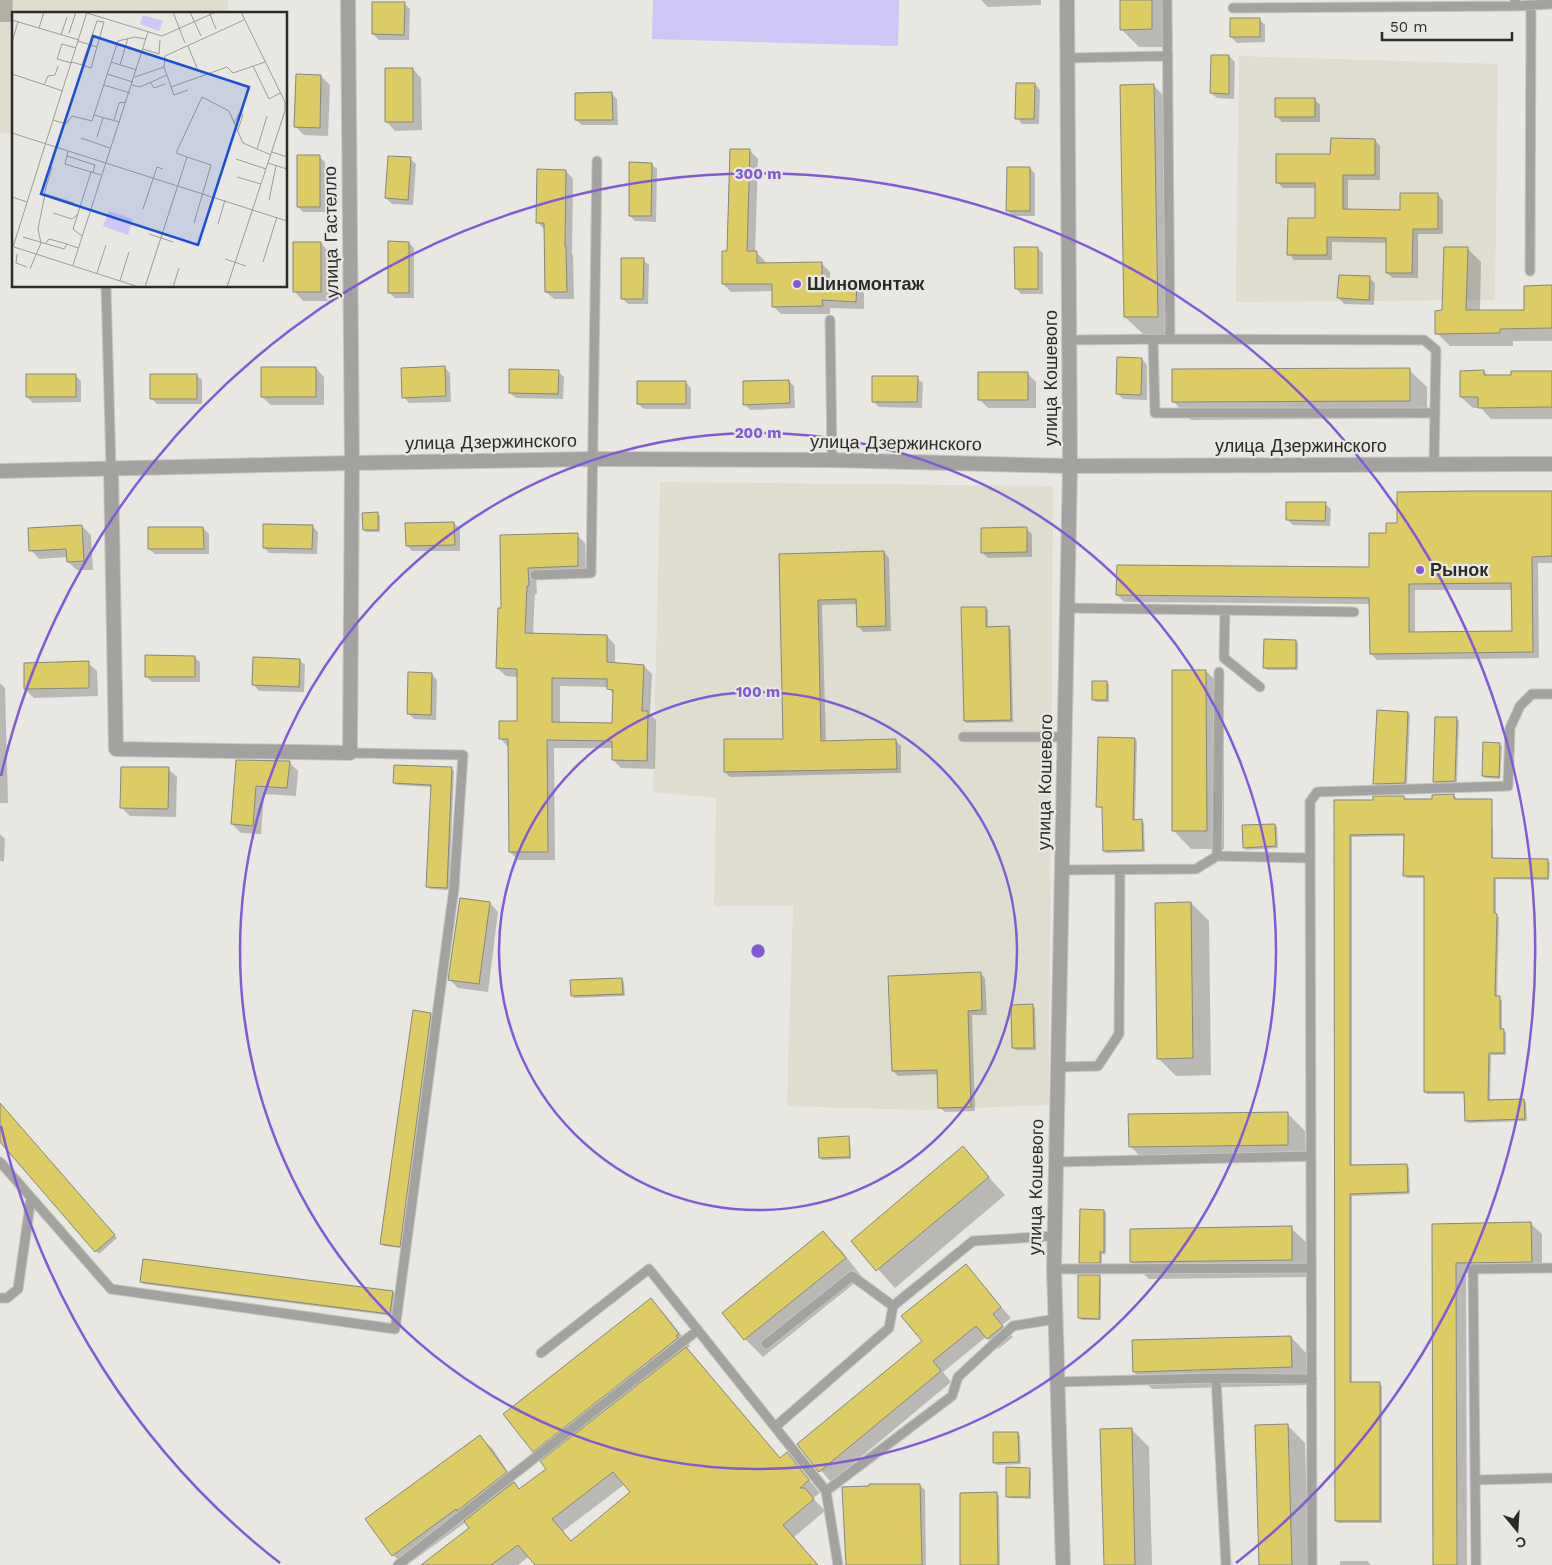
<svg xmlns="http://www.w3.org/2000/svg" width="1552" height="1565" viewBox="0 0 1552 1565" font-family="'Work Sans',sans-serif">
	<rect width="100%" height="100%" fill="#e8e7e1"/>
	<!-- built -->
	<path fill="#dfddcf" d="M0,0H228V14H14V134L0,133Z
		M1239,56L1498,64L1495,300L1236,302Z
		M660,482L1053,486L1049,1105L923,1110L787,1106L793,906H714L716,798L653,792Z"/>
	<!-- green -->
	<path fill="#cfc5f6" d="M653,0H899L898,46L652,39Z"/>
	<!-- shadow -->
	<path fill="#0003" fill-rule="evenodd" d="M0,0H13L12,22H0Z
		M981,0H1041V5L988,7Z
		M1121,0H1169L1170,47H1139L1121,29Z
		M404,3L410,9L409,40H379L373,34Z
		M1259,19L1265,25V42L1237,43L1231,37Z
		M1229,56L1235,62L1234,99L1217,98L1211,93Z
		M413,69L421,78L422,130L395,131L387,122Z
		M321,76L330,85L328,136L304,135L295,126Z
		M1035,84L1040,90L1039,124H1022L1017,118Z
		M1154,86L1171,103L1175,334H1143L1125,317Z
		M612,94L617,99L618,125H582L576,120Z
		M1315,100L1320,105V122H1282L1276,116Z
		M1375,140L1380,146V180H1348V211H1401L1438,195L1443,200V234H1418V278H1393L1387,273V243L1332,242V260H1294L1289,254L1316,219V188H1283L1278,183L1332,156Z
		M750,151L758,159L755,253H757L765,261V264H822L830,272V284L856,285L864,293V309L830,308V314H781L773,306V291L731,292L723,284L728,253Z
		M319,156L325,162V212H303L298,207Z
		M410,159L416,164L413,205L392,204L386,198Z
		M651,164L657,169L656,222L635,221L630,216Z
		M1030,168L1035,174V216H1013L1008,211Z
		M566,171L573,179L572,254L573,255L574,299H554L546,292L545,230L537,222Z
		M321,243L329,252L330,301H303L295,292Z
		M409,243L414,248V298H395L389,292Z
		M1037,248L1043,253V294H1021L1016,288Z
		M1468,249L1481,262L1480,311H1525L1552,287V341H1513V346H1450L1437,333L1443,312Z
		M643,260L649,265L648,304H628L622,298Z
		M1369,278L1375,283L1374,305L1344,304L1339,298Z
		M156,286H182V288H158Z
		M1142,359L1147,365V400L1123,399L1118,394Z
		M316,368L324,377V405H271L262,397Z
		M445,368L450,373L451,402L409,403L404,397Z
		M1409,370L1427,387V418L1191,420L1174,402Z
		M558,371L564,377L563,399L516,398L510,393Z
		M1484,372L1488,376H1513L1552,372V419H1491L1481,408H1473L1461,397Z
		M1027,373L1036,382V408H988L980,400Z
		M75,375L81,381V402L33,403L27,397Z
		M196,375L202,380V404H157L152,399Z
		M917,378L923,383L922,408L879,407L873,401Z
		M789,381L794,386L795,408L750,410L745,404Z
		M685,382L691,388V409H644L638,404Z
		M1552,492V563H1538L1539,658L1377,660L1371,654L1370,604L1124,602L1117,595L1370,568L1387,535L1398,524ZM1415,590H1512L1513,632L1415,633Z
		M1325,504L1331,509L1330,526L1293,525L1287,519Z
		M377,514L380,516V532H366L364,530Z
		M454,523L460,529V551H412L407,545Z
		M82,526L91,535L93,570H77L68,562V557L39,559L31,550Z
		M312,526L318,532L317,554L269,553L264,547Z
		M203,528L209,534V554H155L149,549Z
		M1026,529L1032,534V557L988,558L983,553Z
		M577,535L585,543L586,574L536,576L537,594H535L533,634L607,636L615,645V664L644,666L652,674L650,714L656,720L655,769L621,768L613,760V748H554L555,860H518L510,852L508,747L500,738L518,723V677L506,676L497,668L503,609L501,537ZM560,686L608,687L614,695V724L560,723Z
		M884,552L889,558L891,631L863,632L858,626V604L822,605L826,742L896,741L901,746V773L730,777L725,772L784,740L780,555Z
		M985,608L988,610V628L1009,627L1011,630L1013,722L967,723L965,721Z
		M1296,641L1298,643V670H1267L1264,667Z
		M194,657L200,662V682H152L146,676Z
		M299,660L305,665L304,692L259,691L254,685Z
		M88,663L97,671L98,696L34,698L25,689Z
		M1206,671L1224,689V849H1191L1174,831Z
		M432,674L437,680L436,720L414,719L409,714Z
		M1106,682L1109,684V702H1096L1093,699Z
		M0,683L5,688L8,803H0Z
		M1408,713L1410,715L1407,785L1377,786L1375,783Z
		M1457,719L1459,721L1457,783L1436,784L1434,782Z
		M1134,739L1137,741L1135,821L1141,820L1144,823L1145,852L1106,853L1104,851L1103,809L1098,807Z
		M1499,744L1502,746L1500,779L1485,778L1483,776Z
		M238,761L289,762L298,771L296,796L264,794L261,834L241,833L232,824Z
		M395,766L452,769L454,771L449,890L430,889L427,887L432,787L396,785L394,782Z
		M168,769L177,777L176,817L130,816L122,808Z
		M1454,795L1456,798V801L1493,828V860H1547L1550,863L1549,880L1496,879V914L1499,917L1497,998L1502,1000V1030L1506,1033V1055H1491L1490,1101L1524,1100L1526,1102L1527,1121L1469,1123L1466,1120V1094H1427L1425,1092V878H1407L1405,876V836L1352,837V1167L1407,1165L1409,1168L1410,1194L1352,1196V1383H1379L1382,1386V1523H1338L1336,1521L1335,801H1374L1404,797L1406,799L1433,801Z
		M1275,825L1277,827L1278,848L1246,850L1244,847Z
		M0,834L5,839L4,862L0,861Z
		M490,903L498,912L488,992L458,988L450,980Z
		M1191,903L1209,921L1211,1075L1176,1076L1158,1058Z
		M980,973L985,978L987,1015H972L975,1111L945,1112L940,1108L939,1074L898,1076L893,1071Z
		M622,980L624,982L625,996L574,998L572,995Z
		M1033,1006L1035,1008L1036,1050H1016L1013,1048Z
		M430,1014L433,1016L402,1248L384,1246L382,1244Z
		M0,1104L117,1238L99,1254L0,1141Z
		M1288,1114L1305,1131L1306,1162L1148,1164L1130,1146Z
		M848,1137L850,1140L851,1159L822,1160L820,1157Z
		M963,1148L1005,1195L895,1288L853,1241Z
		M1104,1211L1106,1213V1254H1102V1264L1083,1265L1080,1262Z
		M1531,1224L1542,1234V1272L1466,1273L1467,1565H1435L1433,1225Z
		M1291,1228L1309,1245V1277L1149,1279L1131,1262Z
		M823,1233L841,1250L862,1277L763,1357L745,1339L724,1313Z
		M965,1265L1011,1318L1002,1325L1013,1337L998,1349L986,1337L943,1372L951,1382L831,1482L798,1444L923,1341Z
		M1099,1276L1101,1279V1320H1082L1079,1318Z
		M142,1282L393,1292L395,1294L393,1316L144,1284Z
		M651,1300L663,1312L690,1346L687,1348L781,1459L787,1454L820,1493L813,1498L825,1511L794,1537L818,1565H537L541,1547L518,1565H423L471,1528L466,1522L407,1565H403L393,1555L480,1437L492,1448L520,1490L548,1469L543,1461L534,1451ZM625,1484L632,1492L572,1542L563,1531Z
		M1291,1337L1308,1355L1309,1385L1152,1389L1134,1372Z
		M1287,1425L1305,1443L1309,1565H1260Z
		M1131,1429L1149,1447L1152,1565H1105Z
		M1018,1433L1020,1436L1021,1464L997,1465L994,1462Z
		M1029,1469L1031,1472V1499L1009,1498L1007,1496Z
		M920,1485L925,1490L926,1565H848Z
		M997,1494L999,1496L1000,1565H962Z
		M1340,1561H1367L1371,1565H1340Z"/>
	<!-- building -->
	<path fill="#ddcc63" stroke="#878680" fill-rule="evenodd" d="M1120,0H1152V29L1120,30Z
		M372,2H405L404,35L372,34Z
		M1230,18H1260V37H1230Z
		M1211,55H1229V94L1210,93Z
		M385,68H413V122H385Z
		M296,74L321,75L320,128L294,127Z
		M1016,83H1035L1034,119H1015Z
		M1154,84L1158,317H1124L1120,85Z
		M612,92L613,120H575V93Z
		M1275,98H1315V117H1275Z
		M1331,138L1375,139V175H1343V209L1400,210V193H1438V229H1413L1412,273H1386V238L1327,237V255H1287L1288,218H1315V183H1276V154H1330Z
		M730,149H750L747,251H757V263L822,262V282L857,284L856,302L822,300L823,306L772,307V284H722V251H727Z
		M297,155H320V207H297Z
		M388,156L411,157L408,200L385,198Z
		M629,162L652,163L651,216H629Z
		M1007,167H1030V211H1006Z
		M537,169L566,170L565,247L566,246L567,292H545L544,223H536Z
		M388,241L409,242V293H388Z
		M293,242H321V292H293Z
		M1014,247H1038V289H1015Z
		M1444,247H1468L1466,310H1524V286L1552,285V328L1500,329V333L1435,334V311L1442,310Z
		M621,258H644L643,299H621Z
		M1339,275L1370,276L1369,300L1337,298Z
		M1117,357L1142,358L1141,395L1116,394Z
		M445,366L446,396L402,398L401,368Z
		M261,367H316V397H261Z
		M1410,368V401L1172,402V369Z
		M509,369L559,370L558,394L509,393Z
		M1484,370V375H1511V371H1552V407L1478,408V397H1460V371Z
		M978,372H1028V400H978Z
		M26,374H76V397H26Z
		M150,374H197V399H150Z
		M872,376H918L917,402H872Z
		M789,380L790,403L743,405V381Z
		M637,381H686V404H637Z
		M1470,491H1552V556L1532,557L1533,652L1370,654L1369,598L1116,595L1117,565L1369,567V533H1386V523H1397V492ZM1511,583L1512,631L1409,632V584Z
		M1286,502H1326L1325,521L1286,520Z
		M378,512V530H363L362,513Z
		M454,522L455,545L406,546L405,523Z
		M263,524L313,525L312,549L263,548Z
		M82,525L84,561L67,562L66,549L29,551L28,528Z
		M148,527H203L204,549H148Z
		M1027,527V552L981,553V528Z
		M578,533V566L528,568L529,586H527L525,633L607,635V662L644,665L642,711H648L647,761L612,760V741L547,740L548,852H509L508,739H499V721H517V669L496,668L498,608H501L500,535ZM552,678L607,679V689L613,690L612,723L552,722Z
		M884,551L886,626L857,627L856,599L818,600L821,741L896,739L897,769L724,772V739H783L779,554Z
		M961,607H986V627L1009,626L1011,720L964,721Z
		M1264,639L1296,640V668H1263Z
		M145,655L195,656V677H145Z
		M253,657L300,659L299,687L252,685Z
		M89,661V688L24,689V663Z
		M1172,670H1206L1207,831H1172Z
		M408,672L432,673L431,715L407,714Z
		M1092,681H1107V700H1092Z
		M1377,710L1408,712L1405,783L1373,784Z
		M1435,717H1457L1455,781L1433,782Z
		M1098,737L1135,738L1133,820L1142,819L1143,850L1103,851L1102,807H1096Z
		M1483,742L1500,743L1499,777L1482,776Z
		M236,760L290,761L287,788L256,786L253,826L231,824Z
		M394,765L452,767L447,888L426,887L431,785L393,783Z
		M121,767H169L168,809L120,808Z
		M1454,794V799H1492V858L1548,859V878H1494V913L1497,914L1495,996H1500V1029H1504V1053H1489L1488,1100L1524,1099L1525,1119L1465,1121L1464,1092H1424V876H1403L1404,834L1350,835V1165L1407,1164L1408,1192L1350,1194V1382H1380V1521H1335L1334,800H1373V796H1404V799H1432V795Z
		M1275,824L1276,846L1243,848L1242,825Z
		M460,898L490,902L479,984L448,980Z
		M1191,902L1193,1058L1157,1059L1155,903Z
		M981,972L982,1010L968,1011L971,1107L938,1108L937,1070L892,1071L888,976Z
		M622,978L623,994L571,996L570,980Z
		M1033,1004L1034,1048H1012L1011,1005Z
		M413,1010L431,1013L400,1247L380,1244Z
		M0,1103L115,1235L95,1252L0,1142Z
		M1288,1112V1145L1129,1147L1128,1114Z
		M849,1136L850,1157L819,1158L818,1138Z
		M963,1146L989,1177L876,1271L851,1241Z
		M1080,1209L1104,1210V1252H1100V1263H1079Z
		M1531,1222L1532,1262L1456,1263L1457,1565H1433L1432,1224Z
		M1292,1226V1260L1130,1262V1229Z
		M823,1231L846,1258L744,1340L722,1313Z
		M143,1259L393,1291L390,1314L140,1282Z
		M966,1264L1001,1307L993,1314L1003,1326L987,1339L976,1326L933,1361L941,1371L819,1472L797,1444L922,1341L901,1316Z
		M1078,1275H1100L1099,1319L1078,1318Z
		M651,1298L679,1334L676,1336L678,1338L533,1452L503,1414Z
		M1291,1336L1292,1367L1133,1372L1132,1340Z
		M686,1347L780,1458L787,1452L809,1480L800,1488H805L814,1499L783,1525L818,1565H535L518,1545L491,1565H421L469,1528L464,1521L514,1482L519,1489L546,1469L540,1461ZM613,1472L630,1492L571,1541L552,1519Z
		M1288,1424L1292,1565H1259L1255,1425Z
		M1132,1428L1135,1565H1104L1100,1429Z
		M993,1432H1018L1019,1462L993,1463Z
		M480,1435L507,1472L457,1511L456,1509L392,1556L365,1519Z
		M1006,1467L1030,1468L1029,1497H1006Z
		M869,1484H920L922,1565H846L842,1487L869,1486Z
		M997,1492L998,1565H960V1493Z"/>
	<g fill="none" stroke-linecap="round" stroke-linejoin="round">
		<!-- service casing -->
		<g stroke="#c6c5c0" stroke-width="11">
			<path id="service" d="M1515,6L1552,4
				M1233,8L1515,6V0
				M1067,58L1168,56
				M1530,271L1531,5
				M106,286L111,469
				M830,320L832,460
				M1153,339L1155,413H1435
				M1170,339L1424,340L1436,350L1434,464
				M1069,340L1170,339L1167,0
				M535,575L591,573L597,161
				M1067,608L1354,612
				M1225,610L1224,658L1260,687
				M963,737H1065
				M1217,856L1219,672
				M1062,870L1196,869L1217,856L1310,858
				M1058,1067L1098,1066L1119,1034L1120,870
				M0,1162L111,1289L395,1329L454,888L463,755L350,753
				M1056,1162L1311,1156
				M1054,1269L1311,1268
				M0,1298H7L18,1289L31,1198
				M766,1344L852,1276L893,1306
				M541,1353L649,1269L826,1491L838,1565
				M1216,1378L1226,1565
				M1057,1382L1216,1378L1312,1379
				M775,1427L889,1328L893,1306L973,1241L1054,1236
				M1476,1480L1552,1478
				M826,1491L952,1396L958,1377L1013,1326L1055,1319
				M398,1565L698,1330
				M1312,1565L1310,802L1317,792L1508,786L1510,728L1520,706L1532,694H1552
				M1476,1565L1473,1269L1552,1268"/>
		</g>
		<!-- minor casing -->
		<g stroke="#c6c5c0" stroke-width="16">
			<path id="minor" d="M111,469L116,749L350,753L352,463L348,0
				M1063,1565L1054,1269L1070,466L1067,0"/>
		</g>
		<!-- tertiary casing -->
		<g stroke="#c6c5c0" stroke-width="16">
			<path id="tertiary" d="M0,471L352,463L594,459L832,460L1070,466L1552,464"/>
		</g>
		<!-- service -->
		<use href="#service" stroke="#a2a2a0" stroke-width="9"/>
		<!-- minor -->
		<use href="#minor" stroke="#a2a2a0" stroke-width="14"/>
		<!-- tertiary -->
		<use href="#tertiary" stroke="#a2a2a0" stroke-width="14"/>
	</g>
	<!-- distance rings -->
	<g fill="none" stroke="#815bd5" stroke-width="2.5">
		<circle cx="758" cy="951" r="259"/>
		<circle cx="758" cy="951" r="518"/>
		<path d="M280 1563A777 777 0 0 1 1 1126M1 776A777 777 0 1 1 1236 1563"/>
	</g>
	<!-- markers -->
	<g fill="#815bd5" stroke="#e8e7e1" stroke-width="2">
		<circle cx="797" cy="284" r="5"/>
		<circle cx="1420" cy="570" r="5"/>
	</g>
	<g text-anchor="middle" stroke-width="4.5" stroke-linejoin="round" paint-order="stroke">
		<!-- street labels -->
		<g font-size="18" fill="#2b2b28" stroke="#e8e7e1">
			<text transform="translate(331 232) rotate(-91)" y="6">улица Гастелло</text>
			<text transform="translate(1051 378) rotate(-90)" y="6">улица Кошевого</text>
			<text transform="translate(491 442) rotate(-1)" y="6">улица Дзержинского</text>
			<text transform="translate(896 443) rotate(1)" y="6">улица Дзержинского</text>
			<text x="1301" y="452">улица Дзержинского</text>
			<text transform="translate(1045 782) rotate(-89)" y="6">улица Кошевого</text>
			<text transform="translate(1036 1187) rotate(-89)" y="6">улица Кошевого</text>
		</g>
		<!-- poi labels -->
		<g font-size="18" font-weight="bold" fill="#2b2b28" stroke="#e8e7e1" text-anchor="start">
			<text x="807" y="290">Шиномонтаж</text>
			<text x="1430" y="576">Рынок</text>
		</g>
	</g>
	<!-- overview -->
	<g transform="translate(12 12)">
		<rect width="275" height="275" fill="#e8e7e1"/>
		<path d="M131,3L151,9L147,19L128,12ZM97,199L121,207L116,223L91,214Z" fill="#cfc5f6"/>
		<path fill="none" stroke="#9c9c97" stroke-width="1" d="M161,0L173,31M178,0L189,24M197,0L204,17M75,1L150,24L204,0M0,8L67,28M27,16L32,0M57,21L64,0M49,23L55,5M66,29L85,35M0,30L6,10M176,34L185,56M131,37L147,42L148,28M60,50L70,53L79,56L92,10L85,9L70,53M99,50L125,58M60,51L45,47L50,32L64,36M108,53L116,26M241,54L257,87L268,81M0,62L51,79M95,62L121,70M123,65L152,55M139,71L142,76L153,72M32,73L36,64L43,63L46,54M92,73L118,81M120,73L128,75L155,63M159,75L215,55L221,61L253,50M176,78L162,83L152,55L153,44L232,8M82,103L107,110M41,108L54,112L60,104L80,109L106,29L123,25L134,27M102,108L107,91L114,90M222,111L227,102L231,103L226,118M0,121L275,209M85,125L91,106M69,126L98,136M245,137L255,104M56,139L53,152L79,160M260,140L275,145M55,144L83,153L81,161M175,145L164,141L190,85L217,99L231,131L259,143M224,147L254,157M256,151L275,157M225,165L249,172M32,182L40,155M0,185L15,190M257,188L264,154M131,197L145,155L151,157M41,201L60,207L65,203M206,212L213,188M137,222L161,230M70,224L61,217L79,160L89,163M11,225L52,237L55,232L66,236M33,232L37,227L55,232M1,235L75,0M2,235L127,275M5,242L4,251L15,255M213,247L234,254M251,250L265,205M61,253L136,20M18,257L29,231L26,217L33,182L62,191M85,261L94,233M108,269L117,240M133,275L175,145L199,153L182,211M161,275L167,256M215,275L273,99V90L229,0"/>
		<path fill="#1d4ed8" fill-opacity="0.15" stroke="#1d4ed8" stroke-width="2.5" d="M81,24L237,75L186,233L29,182Z"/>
		<rect width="275" height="275" fill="none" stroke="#2b2b28" stroke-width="2.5"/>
	</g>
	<circle cx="758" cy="951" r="8" fill="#815bd5" stroke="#e8e7e1" stroke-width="2.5"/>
	<g font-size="15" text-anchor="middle" font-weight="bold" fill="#815bd5" stroke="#e8e7e1" stroke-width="4.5" stroke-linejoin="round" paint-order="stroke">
		<text x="758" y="179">300 m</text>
		<text x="758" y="438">200 m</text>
		<text x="758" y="697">100 m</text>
	</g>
	<!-- north arrow -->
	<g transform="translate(1517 1530) rotate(162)" stroke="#e8e7e1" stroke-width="4" paint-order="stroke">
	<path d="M0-4L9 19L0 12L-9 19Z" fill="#2b2b28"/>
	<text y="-8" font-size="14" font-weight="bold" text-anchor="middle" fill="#2b2b28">С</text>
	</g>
	<!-- scale -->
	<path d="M1382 32v8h130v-8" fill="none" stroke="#2b2b28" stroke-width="2.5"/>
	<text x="1390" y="32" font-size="15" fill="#2b2b28" stroke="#e8e7e1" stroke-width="4" paint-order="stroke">50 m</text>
</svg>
